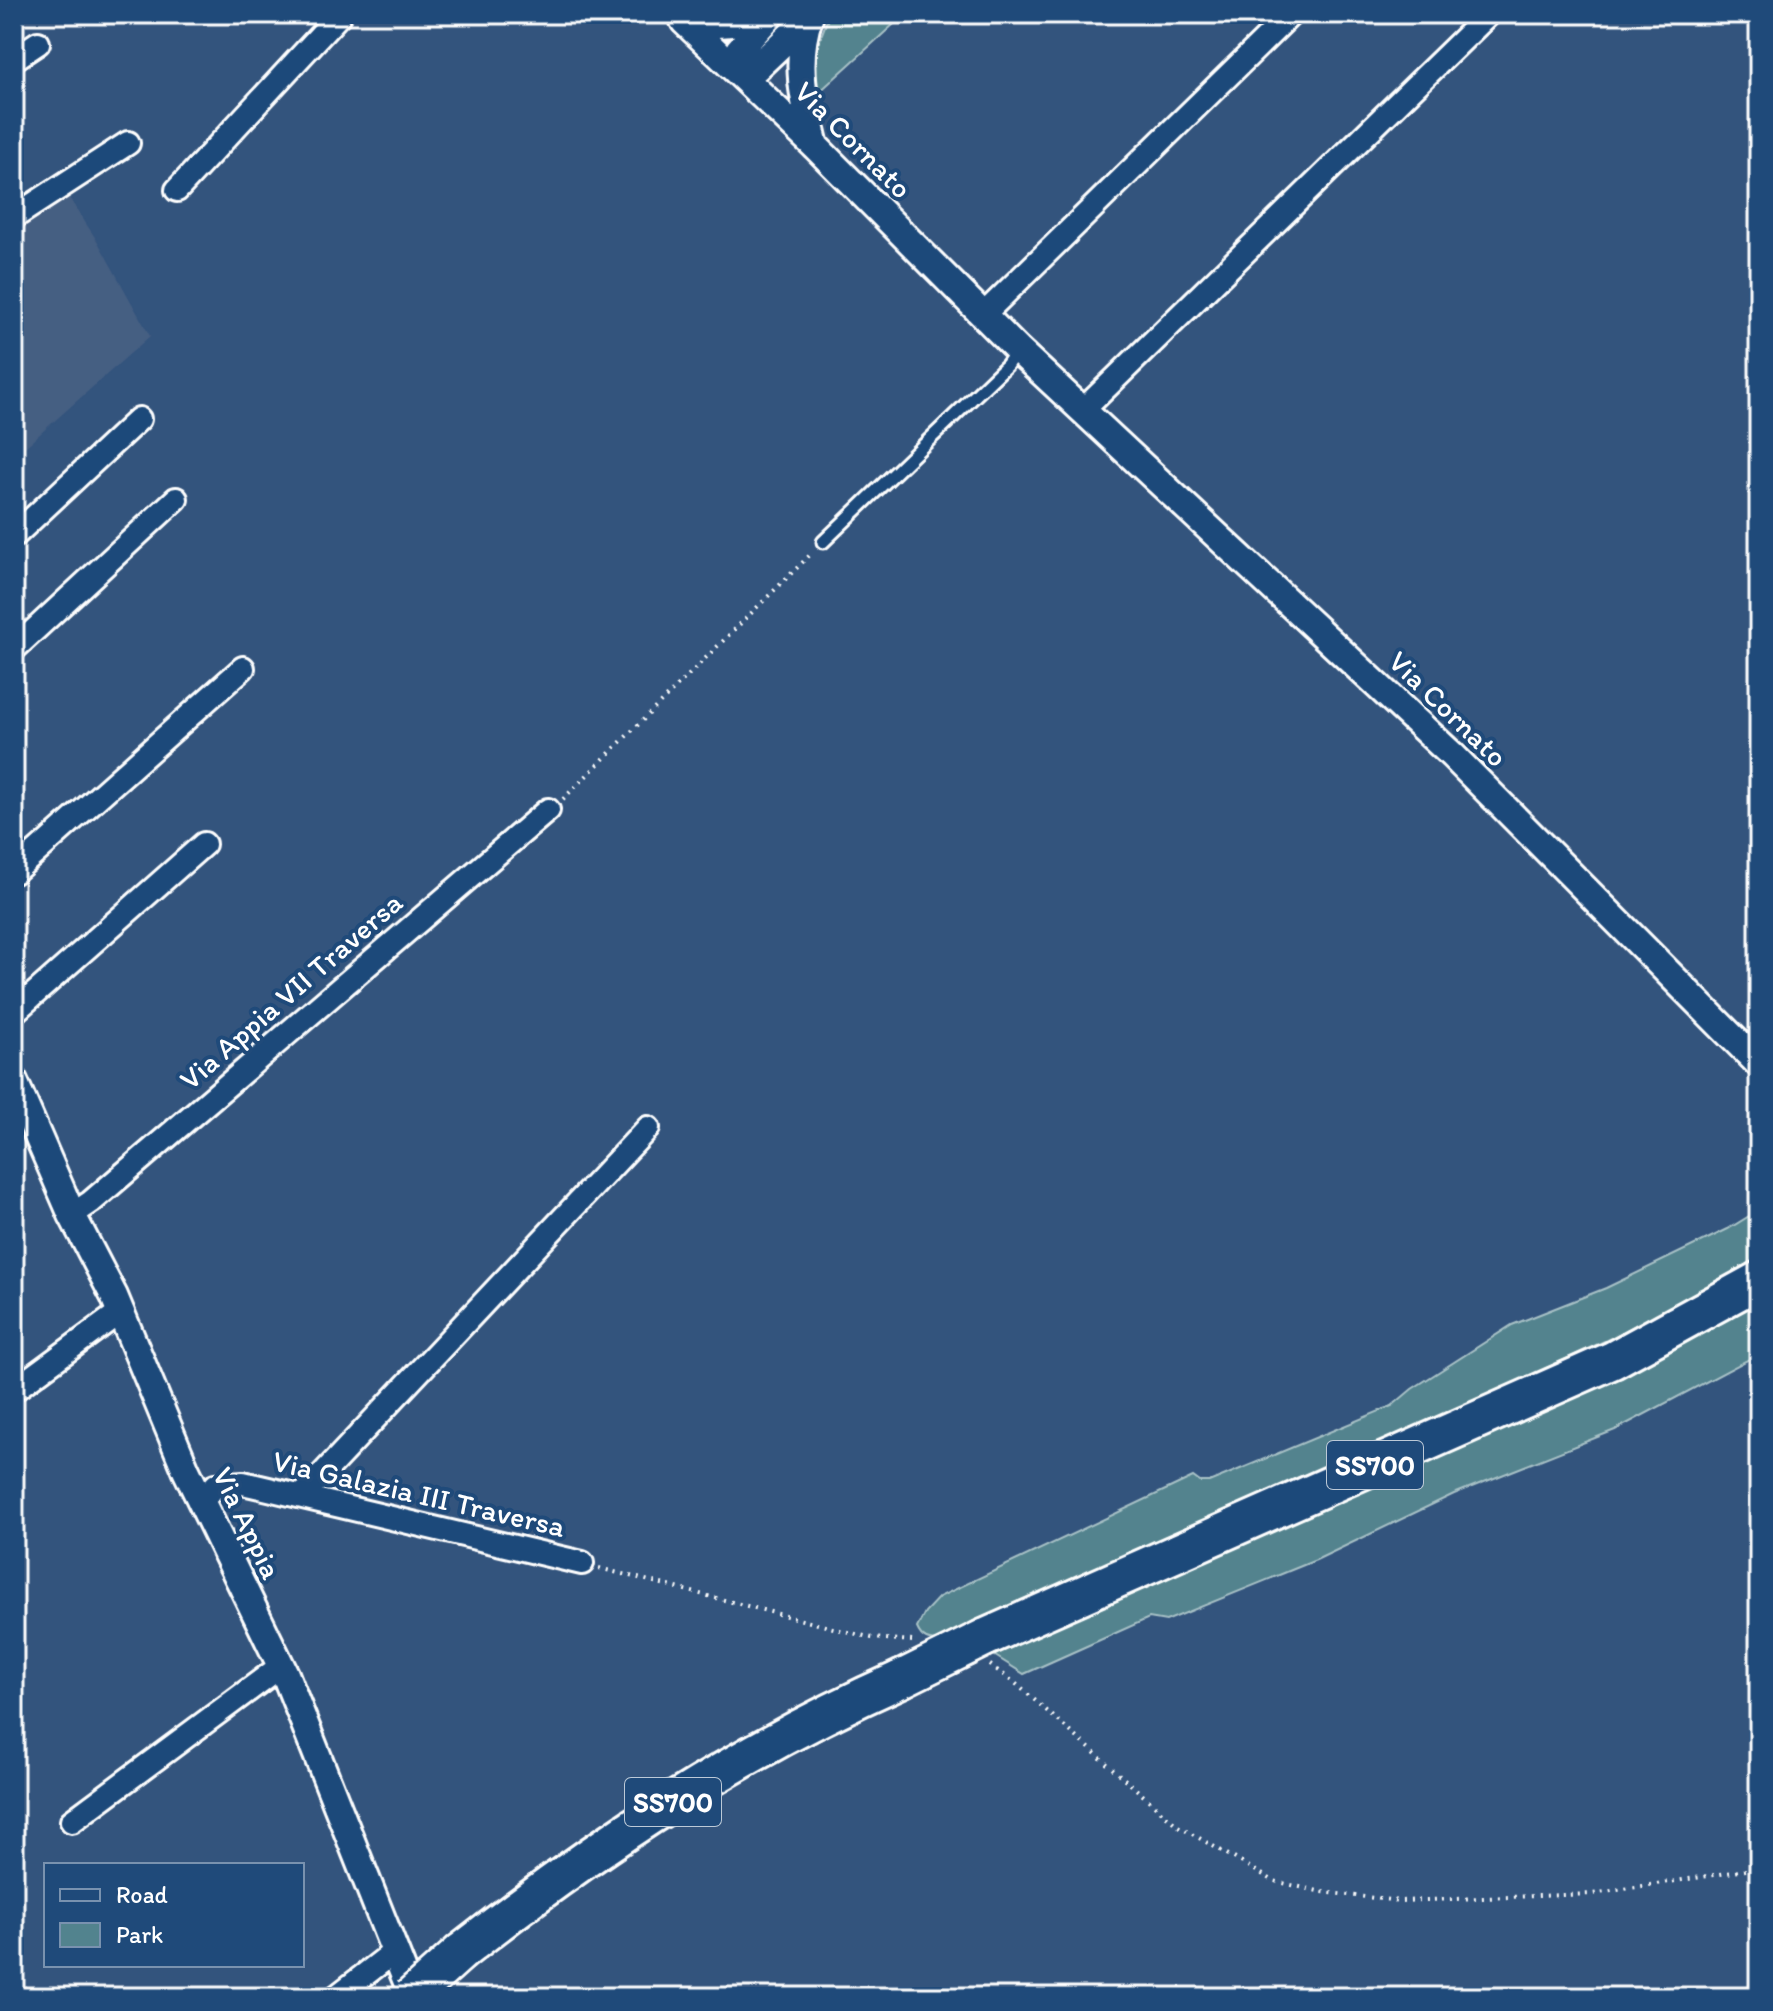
<svg xmlns="http://www.w3.org/2000/svg" width="1773" height="2011" viewBox="0 0 1773 2011" font-family="Itim,sans-serif">
	<rect width="100%" height="100%" fill="#33547d"/>
	<filter id="ink" filterUnits="userSpaceOnUse"><feTurbulence type="fractalNoise" baseFrequency=".0125" numOctaves="2"/><feDisplacementMap in="SourceGraphic" scale="16" xChannelSelector="R" yChannelSelector="G"/><feConvolveMatrix kernelMatrix="1 2 1 2 8 2 1 2 1" color-interpolation-filters="sRGB"/></filter>
	<g filter="url(#ink)">
		<!-- built -->
		<path fill="#455e82" d="M68,196L98,242L150,336L14,457V227Z"/>
		<!-- green -->
		<path fill="#52838e" stroke="#a8c1c6" stroke-width="2" d="M830,14H905L817,94C812,63 817,42 830,14Z
			M1759,1210V1261L1611,1338L1379,1446L941,1641C929,1641 922,1640 917,1628L925,1612L939,1597L1193,1477L1200,1482H1209L1392,1406L1412,1389L1512,1325L1606,1288L1728,1229Z
			M1759,1298V1354L1615,1430L1454,1494L1316,1560L1166,1621L1149,1618L1024,1674L992,1654Z"/>
		<g fill="none" stroke-linecap="round" stroke-linejoin="round">
			<!-- service casing -->
			<g stroke="#fff" stroke-width="17">
				<path id="service" d="M823,542L1007,365L1017,350"/>
			</g>
			<!-- minor casing -->
			<g stroke="#fff" stroke-width="28">
				<path id="minor" d="M14,59L38,43
					M177,190L340,14
					M14,217L128,143
					M983,315L1291,14
					M1083,410L1489,14
					M14,536L139,419
					M14,649L176,499
					M14,872L243,668
					M14,1012L204,844
					M72,1215L91,1202L548,810
					M14,1390L120,1312
					M302,1496L648,1128
					M202,1501L216,1485L243,1483L582,1563
					M72,1821L281,1666
					M336,1997L394,1952"/>
			</g>
			<!-- tertiary casing -->
			<g stroke="#fff" stroke-width="32">
				<path id="tertiary" d="M809,17C794,62 804,102 815,146
					M684,21L815,146L1018,350L1452,755L1759,1064
					M684,21C708,25 737,27 759,14
					M733,65L739,50L771,14
					M742,75L756,68L809,18
					M14,1081L72,1215L114,1296L186,1470L285,1674L413,1997"/>
			</g>
			<!-- trunk casing -->
			<g stroke="#fff" stroke-width="42">
				<path id="trunk" d="M984,1638L1613,1360L1759,1280
					M461,1952C598,1844 741,1750 901,1679"/>
			</g>
			<!-- path -->
			<path stroke="#fff" stroke-width="4" stroke-dasharray="2 6" stroke-linecap="butt" d="M563,799L813,552
				M599,1568L872,1638L913,1641
				M990,1665L1014,1682L1178,1826L1274,1881L1322,1892L1400,1901L1592,1894L1759,1868"/>
			<!-- service -->
			<use href="#service" stroke="#1f4a7a" stroke-width="11"/>
			<!-- minor -->
			<use href="#minor" stroke="#1f4a7a" stroke-width="22"/>
			<!-- tertiary -->
			<use href="#tertiary" stroke="#1f4a7a" stroke-width="26"/>
			<!-- trunk -->
			<use href="#trunk" stroke="#1f4a7a" stroke-width="36"/>
			<!-- trunk-bridge casing -->
			<g stroke="#fff" stroke-width="42" stroke-linecap="butt">
				<path id="trunk-bridge" d="M901,1679L984,1638
					M411,1997L461,1952"/>
			</g>
			<!-- trunk-bridge -->
			<use href="#trunk-bridge" stroke="#1f4a7a" stroke-width="36"/>
		</g>
	</g>
	<g text-anchor="middle" stroke-width="8" stroke-linejoin="round" paint-order="stroke">
		<!-- shield labels -->
		<g fill="#1f4a7a" stroke="#bcc9d7" stroke-width="2">
			<rect x="1327" y="1441" width="96" height="48" rx="6"/>
			<rect x="625" y="1778" width="96" height="48" rx="6"/>
		</g>
		<g font-size="28" font-weight="bold" fill="#fff">
			<text x="1375" y="1475">SS700</text>
			<text x="673" y="1812">SS700</text>
		</g>
		<!-- street labels -->
		<g font-size="30" fill="#fff" stroke="#1f4a7a">
			<text transform="translate(853 140) rotate(45)" y="10">Via Cornato</text>
			<text transform="translate(1448 709) rotate(44)" y="10">Via Cornato</text>
			<text transform="translate(291 991) rotate(-41)" y="10">Via Appia VII Traversa</text>
			<text transform="translate(419 1494) rotate(13)" y="10">Via Galazia III Traversa</text>
			<text transform="translate(247 1523) rotate(64)" y="10">Via Appia</text>
		</g>
	</g>
	<!-- margin -->
	<rect width="1773" height="2011" fill="none" stroke="#1f4a7a" stroke-width="48"/>
	<rect x="24" y="24" width="1725" height="1963" fill="none" stroke="#fff" stroke-width="3" filter="url(#ink)"/>
	<!-- legend -->
	<rect x="44" y="1863" width="260" height="104" fill="#1f4a7a" stroke="#7992af" stroke-width="2"/>
	<rect x="60" y="1889" width="40" height="12" fill="#1f4a7a" stroke="#7992af" stroke-width="2"/>
	<text x="116" y="1903" font-size="24" fill="#ffffff">Road</text>
	<rect x="60" y="1923" width="40" height="24" fill="#52838e" stroke="#7992af" stroke-width="2"/>
	<text x="116" y="1943" font-size="24" fill="#ffffff">Park</text>
</svg>
